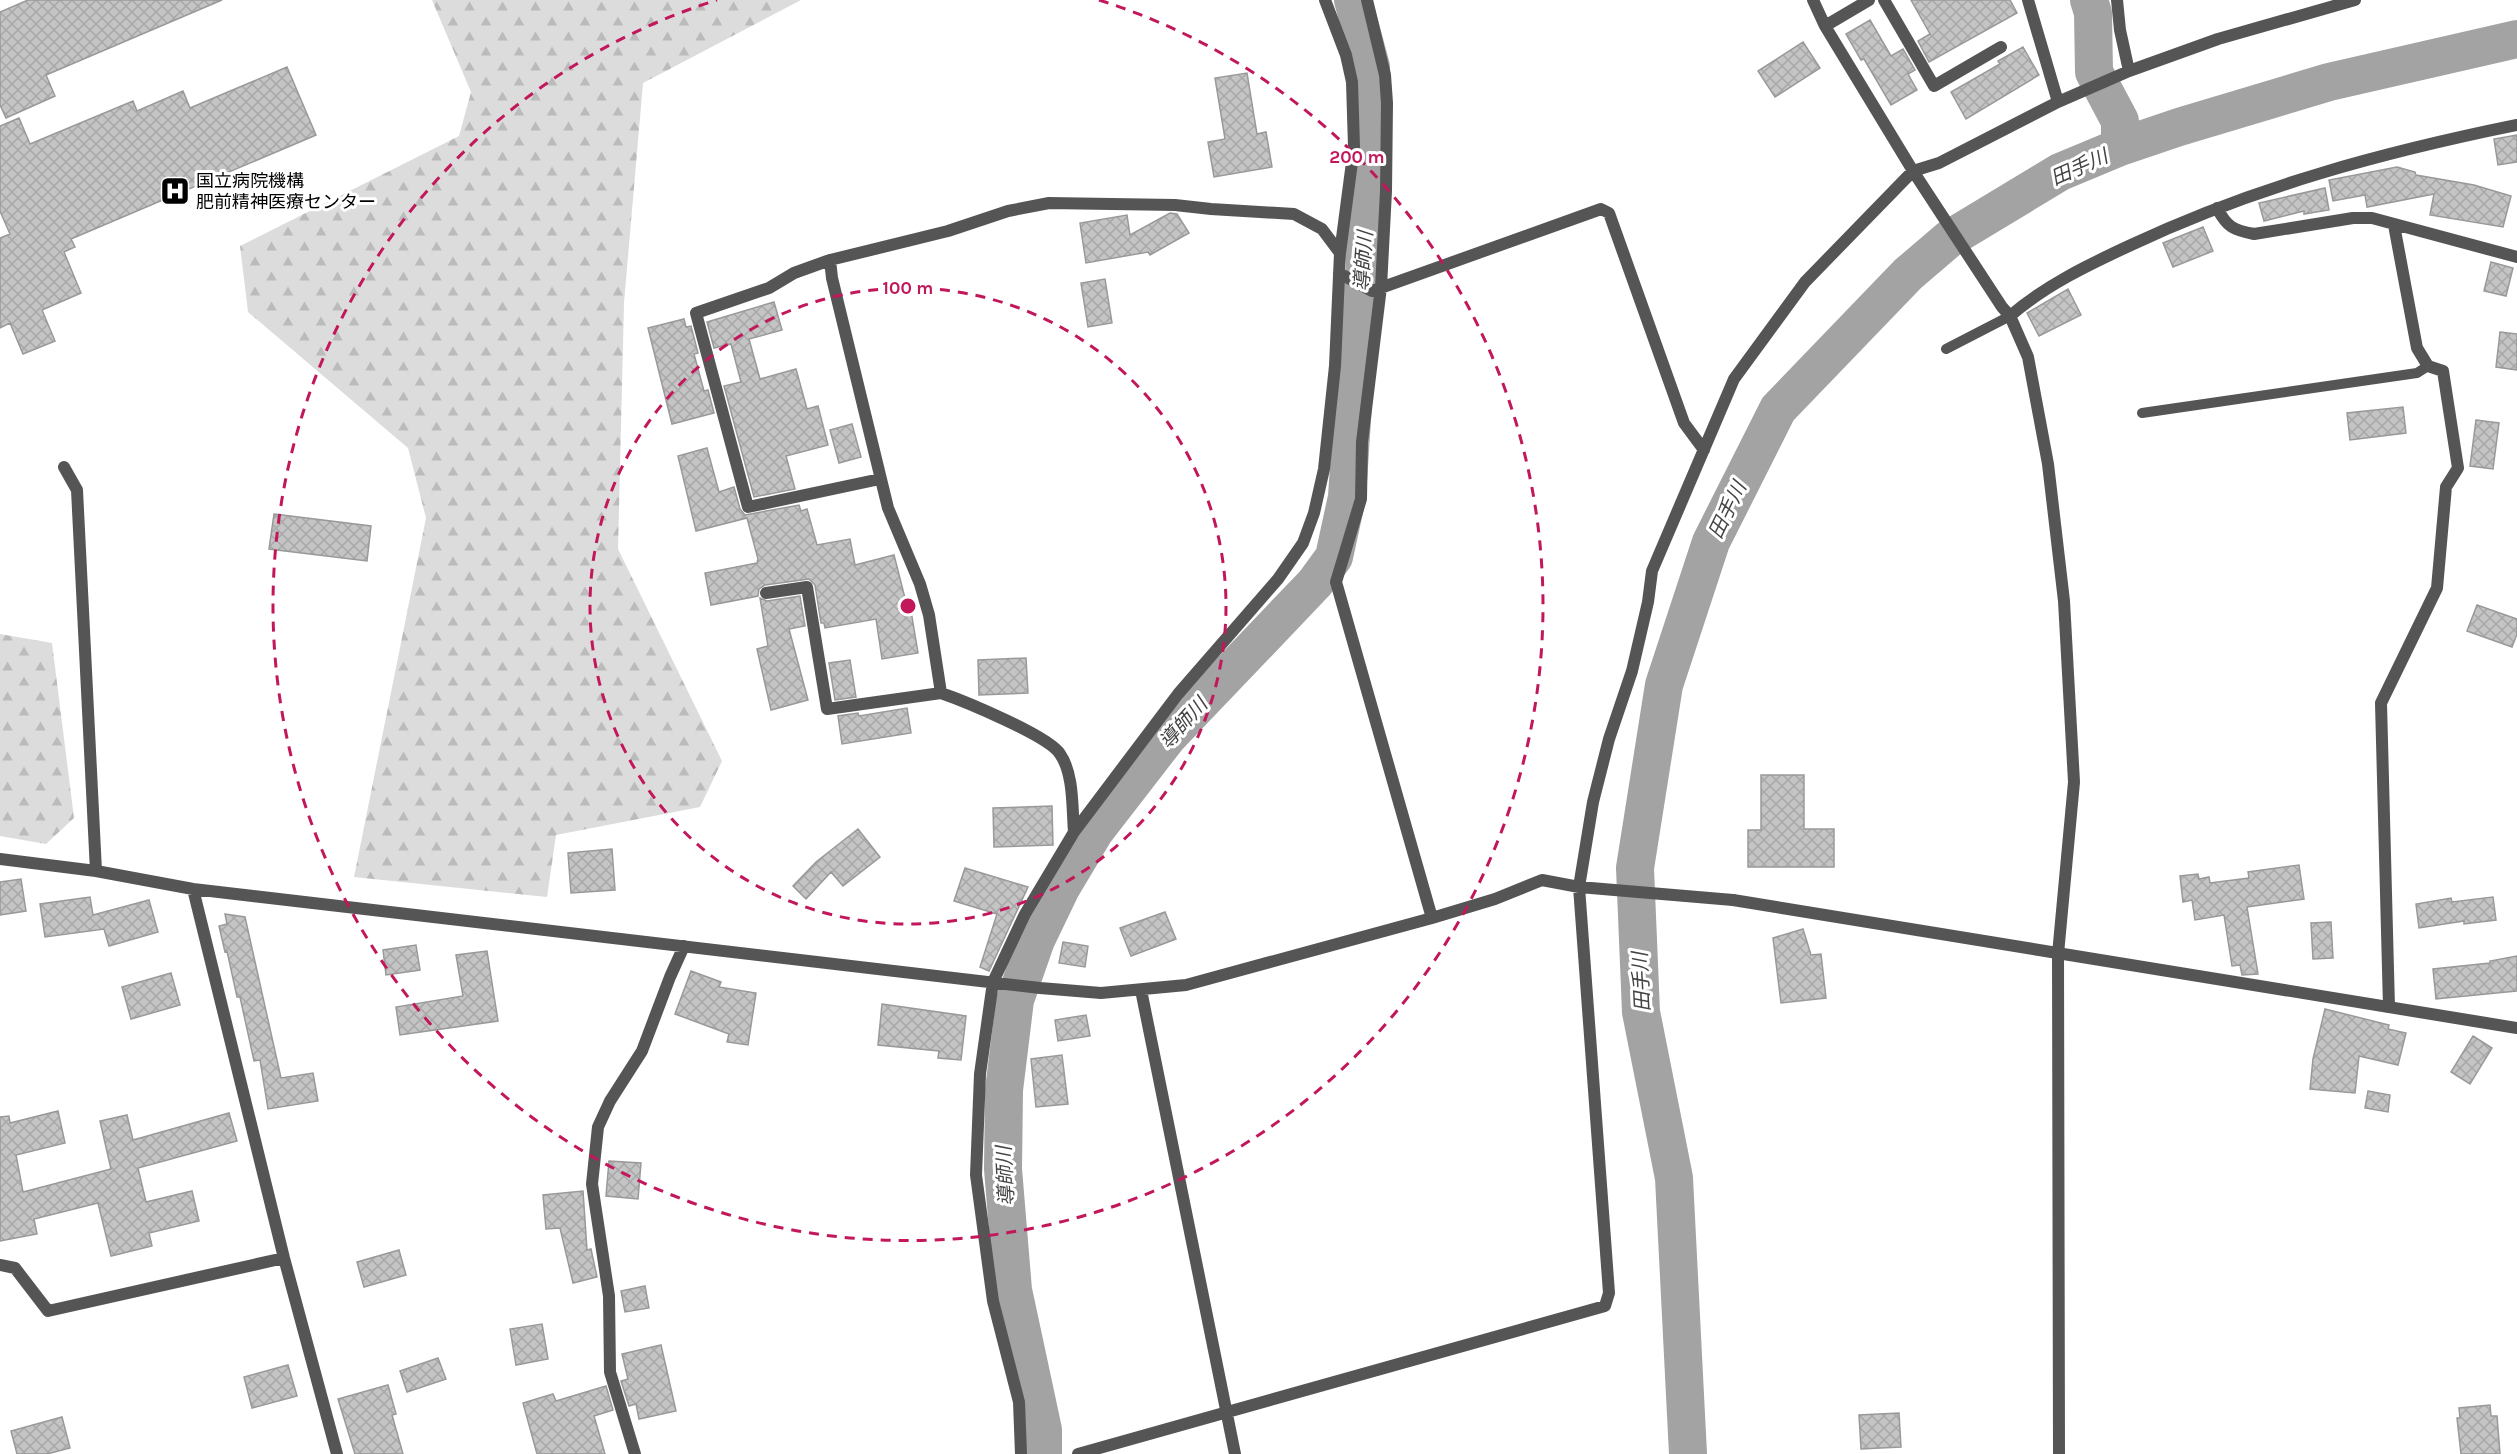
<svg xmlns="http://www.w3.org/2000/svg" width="2517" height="1454" viewBox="0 0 2517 1454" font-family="Karla,'Noto Sans JP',sans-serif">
	<defs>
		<pattern id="forest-firs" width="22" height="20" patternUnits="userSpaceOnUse" patternTransform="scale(1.5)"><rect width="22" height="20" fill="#dcdcdc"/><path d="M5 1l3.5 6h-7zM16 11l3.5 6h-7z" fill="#bbb"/></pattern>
		<pattern id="building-cross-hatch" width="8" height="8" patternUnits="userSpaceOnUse" patternTransform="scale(1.5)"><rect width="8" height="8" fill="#c4c4c4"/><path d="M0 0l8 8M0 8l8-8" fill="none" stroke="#a7a7a7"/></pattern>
	</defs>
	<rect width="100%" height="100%" fill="#fff"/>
	<!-- forest -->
	<path fill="url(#forest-firs)" d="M432,0H801L643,83L624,303L618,549L722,761L700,807L556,835L547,897L354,877L426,518L408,448L248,312L240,246L459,136L471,92Z
		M0,634L52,643L74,818L46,844L0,836Z"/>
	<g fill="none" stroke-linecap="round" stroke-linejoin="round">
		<!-- river -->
		<path stroke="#a3a3a3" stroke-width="38" d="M2089,0L2093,13L2094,72L2120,121V147
			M1043,1454V1430L1013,1290L1003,1169L1004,1090L1015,1000L1036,940L1061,888L1095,831L1167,738L1315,583L1334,557L1347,497L1357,342L1365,267V209L1372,121L1371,67L1353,0
			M1688,1454L1674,1178L1641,1012L1635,868L1664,685L1711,542L1778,409L1908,274L1949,239L2060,172L2120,147L2179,127L2329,82L2517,39"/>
	</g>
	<!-- building -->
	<path fill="url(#building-cross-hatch)" stroke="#999" stroke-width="1.5" d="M28,0H222L46,75L55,96L6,118L0,105V12Z
		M1911,0H2010L2017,13L1929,62L1918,41L1930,34Z
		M1870,20L1891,56L1903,49L1915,70L1908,74L1917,90L1891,105L1864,59L1861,60L1846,34Z
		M1803,42L1820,68L1775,97L1758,71Z
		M2023,47L2039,75L1966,119L1951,92L2000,64L1998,61Z
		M287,67L316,135L71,239L75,247L64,252L81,293L42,310L55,341L23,354L10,323L0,328V238L10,234L0,211V126L19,118L30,144L133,101L137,111L183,91L190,108Z
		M1247,73L1257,134L1266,132L1272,167L1214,177L1208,142L1225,139L1215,78Z
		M2517,135V162L2498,165L2494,139Z
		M2397,167L2415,172L2416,175L2474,185L2511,196L2503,227L2430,215L2434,194L2367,207L2365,195L2333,201L2329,180Z
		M2325,188L2329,210L2304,214V211L2264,221L2259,203Z
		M1170,213L1177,214L1189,233L1150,255L1148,252L1086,263L1080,223L1127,215L1130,235Z
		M2203,227L2213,251L2173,267L2163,243Z
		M2491,262L2513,268L2506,296L2484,291Z
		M1105,279L1112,323L1088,327L1081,283Z
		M2068,289L2081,315L2039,336L2027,313Z
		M774,302L782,330L749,339L760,379L796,369L807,409L818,406L828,445L786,456L795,489L754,497L724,386L741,382L731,344L714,348L707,322Z
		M684,319L686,327L691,326L698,353L694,354L704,391L708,390L714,413L672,424L648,328Z
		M2500,332L2517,334V370L2496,367Z
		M2403,407L2406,433L2350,440L2347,413Z
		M2476,420L2499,423L2493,469L2470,466Z
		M852,424L861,457L839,463L830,430Z
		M707,448L719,492L734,487L740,509L745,515L799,505L801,511L807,509L817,545L850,539L855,565L894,555L907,606L910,605L918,653L882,659L876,619L825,628L824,623H821L815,585L809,579L765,585L759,589L758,596L711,605L705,573L757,563L758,559L747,518L696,531L678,456Z
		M274,514L371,526L367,561L269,549Z
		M800,596L805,626L789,629L808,700L771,710L757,649L768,646L760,598L767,601Z
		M2477,605L2517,619V634L2512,647L2467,631Z
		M1026,658L1028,693L979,695L978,660Z
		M850,660L856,697L835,700L829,663Z
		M907,708L911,733L842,744L838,716L858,713L859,716Z
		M1761,775H1804V829H1834V867H1748V830H1761Z
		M1052,806L1053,845L994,847L993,808Z
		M858,829L880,857L843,886L831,872L806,899L793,886L816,862Z
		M612,849L615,890L571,893L568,853Z
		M2299,865L2304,899L2247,907L2258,974L2242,975L2240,965L2232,966L2224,915L2195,920L2192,900L2183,902L2180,876L2198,874L2199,879L2209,877L2210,883L2249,878L2248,872Z
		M965,868L1028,887L989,971L980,967L997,914L954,901Z
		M21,879L26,911L0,915V882Z
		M90,897L93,915L149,900L158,932L109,946L104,929L45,937L40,904Z
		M2493,897L2496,920L2464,924V921L2419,928L2416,904L2451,898L2452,902Z
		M1165,912L1176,939L1131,956L1120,928Z
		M225,914L245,917L281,1078L313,1073L318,1101L268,1109L260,1060L254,1061L240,997H237L227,951L225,952L219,926L227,924Z
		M2331,922L2333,958L2313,959L2311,923Z
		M1803,929L1811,955L1821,954L1826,998L1781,1003L1773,938Z
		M1063,942L1088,946L1085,967L1059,963Z
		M416,945L420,970L386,975L383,950Z
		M487,951L498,1021L400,1035L396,1007L463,996L456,955Z
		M2517,956V991L2436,999L2433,969L2490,963V961Z
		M691,971L721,982L719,987L756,993L748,1045L727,1042L729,1034L675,1014Z
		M171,973L180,1005L131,1019L122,987Z
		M882,1004L966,1016L961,1060L938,1058L939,1051L878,1045Z
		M2325,1009L2389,1025L2388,1029L2406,1033L2398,1065L2359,1056L2355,1093L2310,1089L2313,1059Z
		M1086,1015L1090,1036L1058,1041L1055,1020Z
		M2473,1036L2492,1048L2470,1084L2451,1072Z
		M1062,1055L1068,1104L1036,1107L1031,1059Z
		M2368,1091L2390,1095L2388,1112L2365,1108Z
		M58,1111L65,1143L16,1155L23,1192L111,1169L100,1121L127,1115L133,1140L229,1113L237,1141L138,1168L146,1202L192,1191L199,1221L149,1233L152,1246L111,1256L98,1203L34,1219L37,1234L0,1241V1117L9,1116L10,1123Z
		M609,1161L641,1163L638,1199L606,1196Z
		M583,1191L587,1250L591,1249L597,1277L573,1283L560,1228L546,1229L543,1195Z
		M399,1250L406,1275L364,1287L357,1262Z
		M645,1286L649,1308L625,1312L621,1291Z
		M542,1324L548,1359L516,1365L510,1329Z
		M661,1345L676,1411L639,1419L636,1404L629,1406L621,1381L628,1379L622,1354Z
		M438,1358L446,1379L407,1392L400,1371Z
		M288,1365L297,1396L252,1408L244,1377Z
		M388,1385L396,1414L392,1415L403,1454H355L338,1399Z
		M606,1386L613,1410L594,1416L605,1454H537L523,1403L553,1394L556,1401Z
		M2490,1405L2491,1416H2497L2500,1454H2461L2457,1418H2460L2459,1408Z
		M1899,1413L1901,1447L1861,1449L1859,1415Z
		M62,1417L70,1448L47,1454H17L11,1431Z"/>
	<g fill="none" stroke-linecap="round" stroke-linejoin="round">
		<!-- service -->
		<path stroke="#555" stroke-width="10" d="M1946,349L2010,316
			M2142,413L2417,373L2428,366"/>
		<!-- minor -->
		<path stroke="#555" stroke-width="12" d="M1367,0L1385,75L1387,103L1386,191L1381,287L1362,442L1361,499L1336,582L1432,918
			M1813,0L1825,26L1913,171L2002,307L2010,316L2028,357L2048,464L2064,601L2074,782L2058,954L2059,1454
			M1884,0L1934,86L2001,47
			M2028,0L2058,102
			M2117,0L2120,30L2129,71
			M1825,26L1869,0
			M2217,208C2227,227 2233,230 2254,234L2353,218H2372L2517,257
			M830,260L832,278L888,508L920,584L929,615L941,693C964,701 1049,736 1060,754C1074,774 1072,808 1074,832
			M1339,273L1372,291L1601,209L1609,213L1684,423L1704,450
			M2010,316C2046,285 2088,265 2131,245C2254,187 2384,152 2517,125
			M64,467L77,490L96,871
			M880,479L748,507L696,313L769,288L794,273L830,260L948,231L1008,211L1049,203L1175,205L1211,209L1294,214L1322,229L1340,253
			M766,593L807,587L827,709L941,693
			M0,859L96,871L193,889L1040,988L1101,993L1186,985L1432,918L1495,899L1542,880L1579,887L1733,900
			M193,889L284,1258L337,1454
			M1141,990L1235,1454
			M2389,1007L2381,703L2437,588L2446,487L2458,468L2443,371L2428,366L2417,348L2394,225
			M0,1265L15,1268L48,1311L284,1258
			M635,1454L610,1372L609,1296L592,1184L598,1127L610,1101L642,1051L670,977L684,946
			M1021,1454L1019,1402L993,1301L976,1175L980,1074L993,982L1025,914L1074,832L1178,694L1278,579L1303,543L1314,513L1324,469L1335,366L1340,253L1354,147L1352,82L1346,55L1325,0
			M1078,1454L1605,1306L1609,1293L1579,887L1593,802L1609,739L1632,671L1648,602L1652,571L1734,379L1805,282L1913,171L1939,163L2058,102L2129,71L2218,39L2355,0"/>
		<!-- tertiary -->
		<path stroke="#555" stroke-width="12" d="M1733,900L2517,1028"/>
	</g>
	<!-- distance rings -->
	<g fill="none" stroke="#c2185b" stroke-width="3" stroke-dasharray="10 8">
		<circle cx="908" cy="606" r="318"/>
		<path d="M1099 0A635 635 0 1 1 717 0"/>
	</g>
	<!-- icons -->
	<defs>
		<g id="hospital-square" transform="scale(1.5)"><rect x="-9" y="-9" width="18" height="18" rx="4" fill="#000" stroke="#fff"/><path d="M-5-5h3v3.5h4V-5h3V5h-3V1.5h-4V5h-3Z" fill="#fff"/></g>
	</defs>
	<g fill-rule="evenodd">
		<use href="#hospital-square" x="175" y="191"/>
	</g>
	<g text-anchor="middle" stroke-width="6" stroke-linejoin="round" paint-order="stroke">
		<!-- poi labels -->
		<g font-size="18" fill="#000" stroke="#fff" text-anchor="start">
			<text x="196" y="187">国立病院機構<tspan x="196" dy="21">肥前精神医療センター</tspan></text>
		</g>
		<!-- water labels -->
		<g font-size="20" font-style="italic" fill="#444" stroke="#fff">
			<text transform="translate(2079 167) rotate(-24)" y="7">田手川</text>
			<text transform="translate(1363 261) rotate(-86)" y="7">導師川</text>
			<text transform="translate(1727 510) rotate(-64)" y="7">田手川</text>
			<text transform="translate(1183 723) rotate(-48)" y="7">導師川</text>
			<text transform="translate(1641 982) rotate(-93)" y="7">田手川</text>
			<text transform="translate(1005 1176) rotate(-93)" y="7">導師川</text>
		</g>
	</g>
	<circle cx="908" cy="606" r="9" fill="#c2185b" stroke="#fff" stroke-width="3"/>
	<g font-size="18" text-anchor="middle" font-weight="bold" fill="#c2185b" stroke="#fff" stroke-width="6" stroke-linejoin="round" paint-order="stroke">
		<text x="1357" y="163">200 m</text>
		<text x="908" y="294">100 m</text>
	</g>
</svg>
